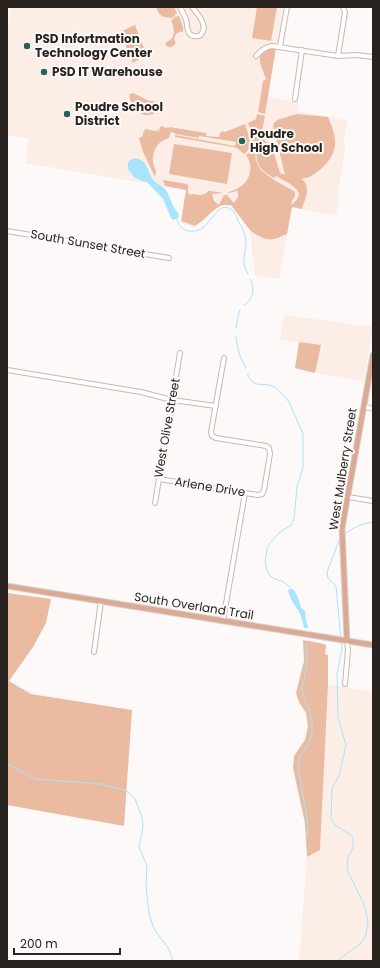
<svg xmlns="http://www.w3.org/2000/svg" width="380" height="968" viewBox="0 0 380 968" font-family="Poppins,sans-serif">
	<rect width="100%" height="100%" fill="#fdf9f8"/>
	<!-- commercial -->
	<path fill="#fcede7" d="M11,7H283L278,41L276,43L268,97L298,102L297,111L348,120L343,144L346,145L337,198L339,199L336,216L292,207L279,279L255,275L250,231L231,206L220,204L194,228L181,223L186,190L25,163L29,139L7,135V28Z
		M284,315L373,327L364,381L315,373L320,345L280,340Z
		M328,684L373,692V961H299L307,857L320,850Z"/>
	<!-- green -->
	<path fill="#ebbba1" d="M156,7H174L177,13L172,18C162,17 160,17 156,7Z
		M257,7H277L271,41L252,38Z
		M176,16V18L177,16H179L183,27V32H181L180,30V32L176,34L174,39L176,43L172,47C168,48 167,47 165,43C175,39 176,30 171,21Z
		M135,25L145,51L141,52L138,60L133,63L120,32Z
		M271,48H276L265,114L258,112L263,81L266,79C262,67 252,53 271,48Z
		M133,93L149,101H155L153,104H147V109H153V105L157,101L160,109L159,111C148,118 138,116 132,104C130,100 129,98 130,94Z
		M257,114L265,116L262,131L265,141L276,148L274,153L280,173L285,175L273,126L274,123L277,120L297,114L328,117C331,125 336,135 335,145C334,158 322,170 311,176C308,178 304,178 301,179C312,185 305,199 302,209L292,207L287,234C283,235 279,238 274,239C266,241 256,235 250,230L231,205H224L220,206L213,211L202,221L195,226L181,221L186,190L165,186L163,180L187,184L188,185V193L190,195L192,194L200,195L205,194L208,191H211L223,193L212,194L214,201L219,205L224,195H227L234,203L238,197V191L228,193V192C246,189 257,171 246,155L253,148L256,149C253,167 263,172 276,181C282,185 289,188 295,192V196L291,203L293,204L294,201L295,202C296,201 298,196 299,196C300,187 282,180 276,176L274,178C262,171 254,165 257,149L274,152V150L254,146L252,144L253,140L248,123L256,119Z
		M245,124C248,134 255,146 244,154L237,148L233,147L175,137V135L235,146L236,142L199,136V138L175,134V133L171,132L170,134L156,131L157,130L159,131L160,127H161V126H163V127L169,128V127L206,133V136L219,137L220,133L222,131L225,132Z
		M145,129L170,134L169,138C158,141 152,150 153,162C153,165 155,168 156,171C156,173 155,175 155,177L143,152L139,138L143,136V133L144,132Z
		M174,144L232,153L227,184L169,174Z
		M299,342L321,345L315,373L295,368Z
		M7,593L51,599L46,623L33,647L9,681L31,694L132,710L124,826L7,805Z
		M303,640L320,643L326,645L325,654L328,655V684L320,850L307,857L305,823L293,768L294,756L305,740L308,726L306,713L299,702L296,693L304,661Z"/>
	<!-- water -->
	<path fill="#a7e4fd" d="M135,158C147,160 147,169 152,178C154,183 162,185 166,190C171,198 171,206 179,214L178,218L173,220L171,218L163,199L147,182L142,181L134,177L128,169V163L130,160Z
		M290,589H293C297,594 300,602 301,608C307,611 305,613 306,619C306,622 308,625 308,628H304C303,622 302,617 299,612C295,605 289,598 288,590Z"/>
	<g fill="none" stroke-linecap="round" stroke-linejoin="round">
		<!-- stream -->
		<path stroke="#a7e4fd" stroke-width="1" d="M177,219C178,221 178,223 179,225C185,233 197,233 204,227C211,221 220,200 232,210C235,212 237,218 238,221C242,227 245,233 246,241C246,254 240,261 248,274
			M244,305C254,299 255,289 250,279
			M236,328L238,316L240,310
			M236,337C237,348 240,358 246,368
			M248,374V377L252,381L256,384L270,385L276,388L285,397L289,402L303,434V468L297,486L294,519L291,525L279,533L270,543L267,549L265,562L267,570L270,576L275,579L282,581L290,587
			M344,535C353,527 362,524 373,522
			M340,538L327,572L328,578L336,586L341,639
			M306,643L307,652V664L302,688L303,696L309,709L312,719V733L309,743L299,758V772L308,825L307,836
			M7,764L31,777L36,779L101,784L127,791L135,799L142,817L143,827L139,847L147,866L146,885L149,914L154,929L169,949L173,961
			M338,961L341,958L361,943L366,935L368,922L365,907L347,869L348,857L353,848V838L350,834L336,826L331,819L332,788L339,776L346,745L338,717L337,674L342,649L341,642"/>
		<!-- minor casing -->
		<g stroke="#c8b8af" stroke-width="6">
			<path id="minor" d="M180,7C182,11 184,15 186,19C188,28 186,38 199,36C210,28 199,15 192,7
				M280,46L287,7
				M256,56C261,51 265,47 272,46L338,56L357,55L373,57
				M338,56L345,12L343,7
				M295,99L302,50
				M7,231L169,258
				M7,370L141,392L172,400L216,406
				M364,406L373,409
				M159,479L245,493L258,495L262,494L264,490L270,454L269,448L266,446L216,438L212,436L211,432L224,358
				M348,497L373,501
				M155,503L180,353
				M223,621L245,493
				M94,652L101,601
				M345,684L348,650L347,641"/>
		</g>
		<!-- major casing -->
		<g stroke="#d8d7d7" stroke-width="7">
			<path id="major" d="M7,586L373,645
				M347,641L342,528L373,355"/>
		</g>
		<!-- minor -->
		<use href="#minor" stroke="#fff" stroke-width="4"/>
		<!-- major -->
		<use href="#major" stroke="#dba994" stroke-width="5"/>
	</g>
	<!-- markers -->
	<g fill="#226555" stroke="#fdf9f8" stroke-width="1.5">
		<circle cx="27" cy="46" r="4"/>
		<circle cx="44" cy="72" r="4"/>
		<circle cx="67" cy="114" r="4"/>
		<circle cx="242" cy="141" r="4"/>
	</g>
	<g text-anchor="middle" stroke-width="4" stroke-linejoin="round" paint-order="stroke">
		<!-- poi labels -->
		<g font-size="12" font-weight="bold" fill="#29231f" stroke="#fdf9f8" text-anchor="start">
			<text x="35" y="43">PSD Infortmation<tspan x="35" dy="14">Technology Center</tspan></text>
			<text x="52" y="76">PSD IT Warehouse</text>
			<text x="75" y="111">Poudre School<tspan x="75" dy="14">District</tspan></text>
			<text x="250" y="138">Poudre<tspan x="250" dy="14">High School</tspan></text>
		</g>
		<!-- street labels -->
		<g font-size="12" fill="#29231f" stroke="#fdf9f8">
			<text transform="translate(88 244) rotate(10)" y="4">South Sunset Street</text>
			<text transform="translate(167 428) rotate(-80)" y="4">West Olive Street</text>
			<text transform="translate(343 469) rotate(-81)" y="4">West Mulberry Street</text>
			<text transform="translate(210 487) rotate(9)" y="4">Arlene Drive</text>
			<text transform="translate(194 606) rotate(9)" y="4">South Overland Trail</text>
		</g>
	</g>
	<!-- border -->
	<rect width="380" height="968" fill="none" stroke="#29231f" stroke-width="16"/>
	<!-- scale -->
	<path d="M14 948v6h106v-6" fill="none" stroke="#29231f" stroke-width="2"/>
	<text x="20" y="948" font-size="12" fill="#29231f" stroke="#fdf9f8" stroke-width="3" paint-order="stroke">200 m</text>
</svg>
